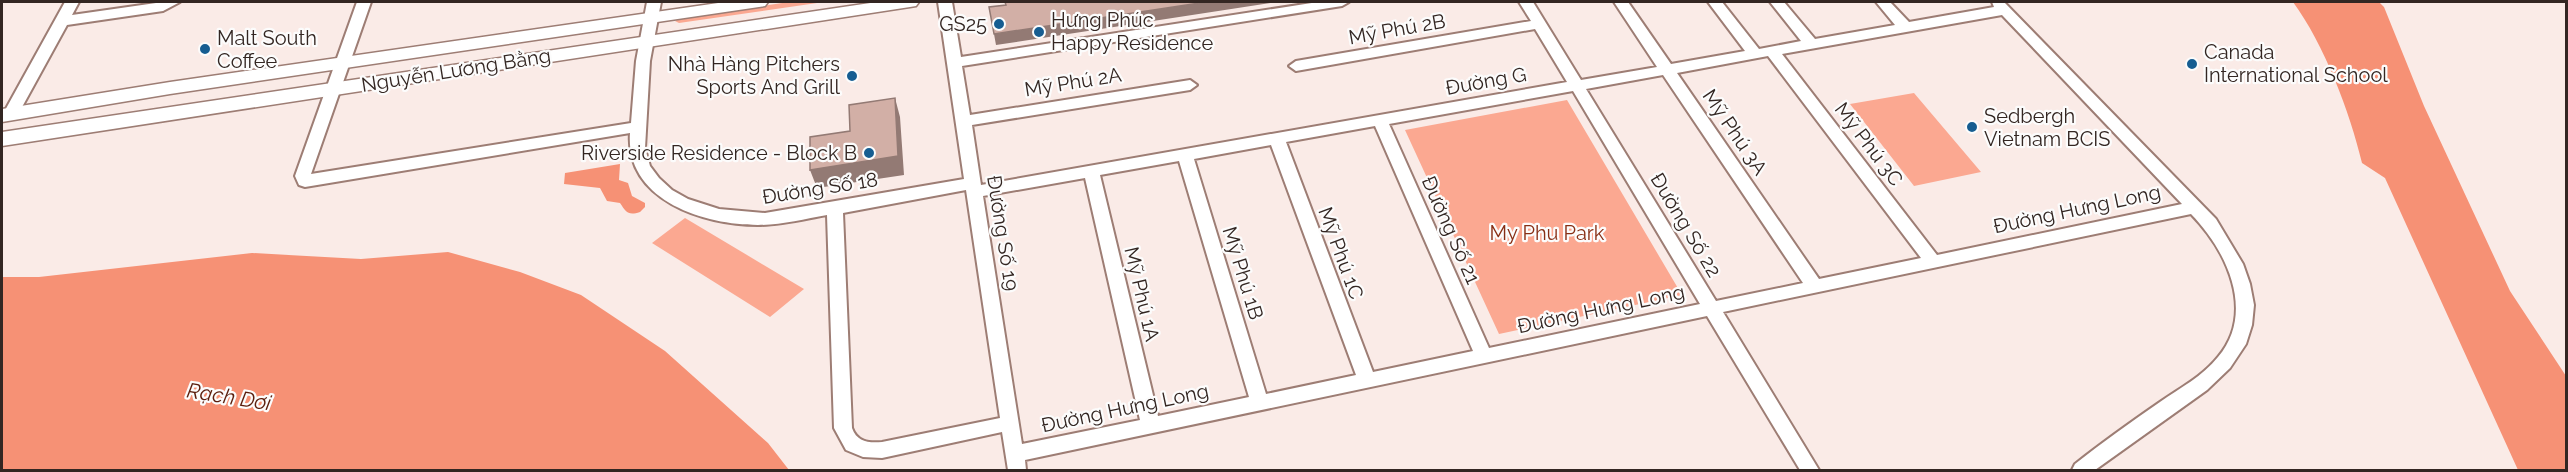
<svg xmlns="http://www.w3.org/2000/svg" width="2568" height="472" viewBox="0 0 2568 472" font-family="Raleway,sans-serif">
	<rect width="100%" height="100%" fill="#faebe7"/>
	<!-- green -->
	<path fill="#fba891" d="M789,2H824L679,23L675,21L679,18Z
		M1914,93L1981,172L1914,186L1850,104Z
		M1567,100L1682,295L1499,334L1405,130Z
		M685,218L804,289L770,317L652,243Z"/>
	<!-- water -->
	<path fill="#f69175" d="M2293,2H2379L2384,7L2424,106L2510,291L2566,376V470H2518L2385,178L2362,163C2350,112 2324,44 2293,2Z
		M620,164L619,180L628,183L632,196L645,203V207L640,212C628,216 626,212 620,203L607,201L600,188L564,184L565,173Z
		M448,252L520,272L581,295L665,351L768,443L789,470H2V277H39L252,253L361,259Z"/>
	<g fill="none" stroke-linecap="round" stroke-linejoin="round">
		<!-- minor casing -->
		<g stroke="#9d7d74" stroke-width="4">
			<path id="minor" d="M65,2H79L72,15L163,2H180L163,11L67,25L16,118H6L3,114Z
				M357,2H371L311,174L631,123L636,61L647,2H661L650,61L645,148L650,166L659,178L672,190L688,199L719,209L765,213L964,179L938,2H952L961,57L1318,2H1349L1342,6L962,66L970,115L1190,80L1197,85L1190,90L972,125L981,185L1567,82L1535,29L1296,71L1289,66L1296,61L1531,21L1519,2H1533L1581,80L1657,67L1614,2H1628L1671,64L1745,51L1708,2H1722L1759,49L1801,41L1770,2H1784L1815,39L1895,25L1876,2H1890L1909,22L1994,7L1992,2H2004L2216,219L2243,264L2250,284L2254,305L2252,325L2246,344L2230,368L2207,390L2095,470H2072L2075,464C2103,442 2131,422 2160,402C2180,388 2203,376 2218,357C2256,312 2227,251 2191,214L1723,312L1819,470H1800L1707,316L1025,460L1026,470H1008L1002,432L882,458L863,457L846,450L834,428L827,215C804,219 781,225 758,225C703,225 625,200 630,133L305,187L299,185L295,176ZM2002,15L2182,204L1937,255L1782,54ZM1768,56L1921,258L1819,279L1677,73ZM1663,75L1803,283L1716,301L1586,89ZM1573,91L1700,304L1489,348L1389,124ZM1375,126L1473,351L1373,372L1286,142ZM1271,145L1356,375L1266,394L1194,159ZM1179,161L1249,397L1158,416L1100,175ZM1085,178L1140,420L1022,444L983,196ZM966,190L1000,418L882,442C868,443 857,442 852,428L843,213Z"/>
		</g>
		<!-- major casing -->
		<g stroke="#9d7d74" stroke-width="3">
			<path id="major" d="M725,2H768L765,6L759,7L170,94L2,122V109L170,82Z
				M877,2H919L916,6L910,7L2,146V132Z"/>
		</g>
		<!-- minor -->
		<use href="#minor" fill="#fff" fill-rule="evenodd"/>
		<!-- major -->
		<use href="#major" fill="#fff" fill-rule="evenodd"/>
	</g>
	<!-- shaded-wall -->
	<path fill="#937a74" d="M1206,2H1277L996,45L994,34Z
		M895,98L900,117L904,175L817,188L810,170Z"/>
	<!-- building -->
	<path fill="#d2afa6" stroke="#937a74" stroke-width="1.5" d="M1005,2H1206L994,34L989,7L1006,5Z
		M895,98L898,156L810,170V137L850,131L849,105Z"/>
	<!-- markers -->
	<g fill="#165d91" stroke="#fcfcfc" stroke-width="2">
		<circle cx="999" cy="24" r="6"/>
		<circle cx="1039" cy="32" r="6"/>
		<circle cx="205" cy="49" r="6"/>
		<circle cx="2192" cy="64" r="6"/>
		<circle cx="852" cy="76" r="6"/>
		<circle cx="1972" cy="127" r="6"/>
		<circle cx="869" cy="153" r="6"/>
	</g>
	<g text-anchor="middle" stroke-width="4.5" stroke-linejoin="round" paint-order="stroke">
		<!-- poi labels -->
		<g font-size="20" fill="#332622" stroke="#fcfcfc" text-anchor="start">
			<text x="1051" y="27">Hưng Phúc<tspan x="1051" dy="23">Happy Residence</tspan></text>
			<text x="987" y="31" text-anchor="end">GS25</text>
			<text x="217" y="45">Malt South<tspan x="217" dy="23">Coffee</tspan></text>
			<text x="2204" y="59">Canada<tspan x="2204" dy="23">International School</tspan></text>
			<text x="840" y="71" text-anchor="end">Nhà Hàng Pitchers<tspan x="840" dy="23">Sports And Grill</tspan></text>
			<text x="1984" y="123">Sedbergh<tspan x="1984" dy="23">Vietnam BCIS</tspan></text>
			<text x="857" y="160" text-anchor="end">Riverside Residence - Block B</text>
		</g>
		<!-- street labels -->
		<g font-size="20" fill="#332622" stroke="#fcfcfc">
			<text transform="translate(1397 29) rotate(-10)" y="7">Mỹ Phú 2B</text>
			<text transform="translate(456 70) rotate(-9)" y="7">Nguyễn Lương Bằng</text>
			<text transform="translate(1486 81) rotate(-10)" y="7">Đường G</text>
			<text transform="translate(1073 82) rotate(-9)" y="7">Mỹ Phú 2A</text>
			<text transform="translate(1735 132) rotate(56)" y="7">Mỹ Phú 3A</text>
			<text transform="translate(1869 144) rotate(53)" y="7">Mỹ Phú 3C</text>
			<text transform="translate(820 188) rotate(-9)" y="7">Đường Số 18</text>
			<text transform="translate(2077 209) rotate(-12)" y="7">Đường Hưng Long</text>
			<text transform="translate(1686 225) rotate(59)" y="7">Đường Số 22</text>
			<text transform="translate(1451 230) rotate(66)" y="7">Đường Số 21</text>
			<text transform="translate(1003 233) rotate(81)" y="7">Đường Số 19</text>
			<text transform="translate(1341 253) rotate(70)" y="7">Mỹ Phú 1C</text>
			<text transform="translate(1243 273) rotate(73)" y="7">Mỹ Phú 1B</text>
			<text transform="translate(1142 294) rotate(77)" y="7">Mỹ Phú 1A</text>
			<text transform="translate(1601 309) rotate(-12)" y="7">Đường Hưng Long</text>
			<text transform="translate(1125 408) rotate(-12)" y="7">Đường Hưng Long</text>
		</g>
		<!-- park labels -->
		<g font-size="20" fill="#882f15" stroke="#fcfcfc">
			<text x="1547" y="240">My Phu Park</text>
		</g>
		<!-- water labels -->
		<g font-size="21" font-style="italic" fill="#5c1e0d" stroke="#fcfcfc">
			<text transform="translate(229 397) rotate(9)" y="7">Rạch Dơi</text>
		</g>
	</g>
	<!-- border -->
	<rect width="2568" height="472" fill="none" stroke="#332622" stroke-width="6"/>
</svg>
